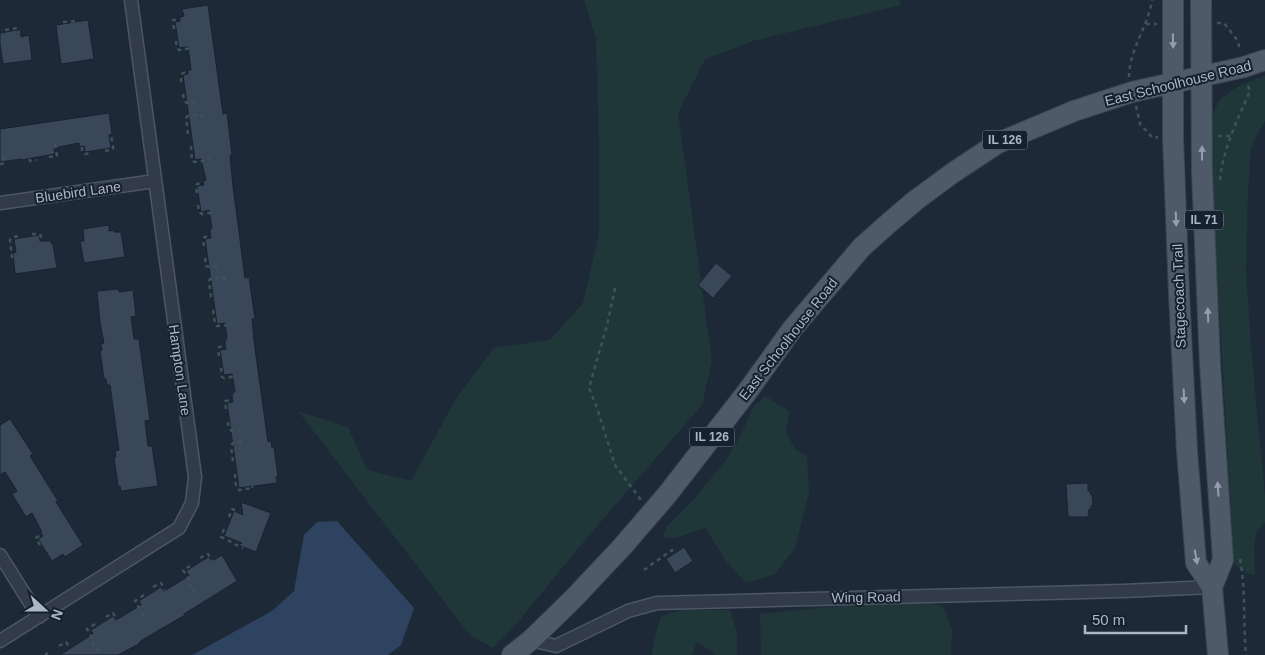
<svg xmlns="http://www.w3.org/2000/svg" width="1265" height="655" viewBox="0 0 1265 655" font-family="Helvetica,sans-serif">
	<rect width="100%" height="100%" fill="#1e2938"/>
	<!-- green -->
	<path fill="#203739" d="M584,0H900L901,5L753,41L705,59L678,113L712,361L702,405L590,534L513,628L493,648L470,635L298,411L348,427L367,470L411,481L457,397L494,348L550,340L583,303L599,234V141L596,38Z
		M1265,76V121L1259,131L1251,148L1248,189L1246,271L1251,346L1265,497V522L1257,530L1254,546L1255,575L1247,573L1234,564L1212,184L1211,118L1220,99L1237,87L1253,80Z
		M765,396L789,411L786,433L796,450L807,456L809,493L795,548L775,574L746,583L727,562L705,528L675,538L662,537L667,526L695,498L725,461L741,435L753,407Z
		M911,602L943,606L952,629L951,655H761L760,614L827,607Z
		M683,610H730L737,632V655H716L697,641L692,655H652L653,645L661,616Z"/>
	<!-- water -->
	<path fill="#2d435f" d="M337,521L414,608L401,645L388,655H192L272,611L294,591L304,535L317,522Z"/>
	<!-- building -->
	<path fill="#394759" stroke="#19222f" d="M208,5L223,114L227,113L232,155H230L233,186L245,278L249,277L255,319H252L254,341L268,442L271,441L272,448L274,447L278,476L276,477L277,483L239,488L227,403L233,402L232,395L235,391L232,374L224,375L220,350L226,349L225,341L227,338L225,323L217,324L205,239L211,238L210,230L212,228L209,210L201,212L197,186L204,185L203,181L206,180L201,159L195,160L183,75L188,74V70H191L188,47L179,48L175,22L180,21V17L184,16L182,9Z
		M88,20L94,59L61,64L56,25Z
		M17,30L18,34H21V37L29,35L32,60L3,64L0,44V33Z
		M109,113L112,134L109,135L111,148L85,152L84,146L80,147L79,143L54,148L55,154L21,160V159L0,162V129Z
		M109,225V231L114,230V232H121L125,257L84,263L80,241H84L83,229Z
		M39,235L40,241H50L53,245L57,268L15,274L13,253L16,252L14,239Z
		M716,263L732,276L713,298L698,285Z
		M118,289L119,292L133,290L136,316L131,317L134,339H139L150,420L145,421L148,446H152L158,486L121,491L120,486H118L114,457H116L115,451L119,450L110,385H107L106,379H104L100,351L102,350L101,344L104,343L100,323L97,291Z
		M10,419L33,454L30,456L58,501L56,502L83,545L65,557L63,554L52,561L38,539L43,536L40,532H42L32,513L26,517L12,494L17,491L5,472L0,475V425Z
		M1088,483V491H1090L1091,495H1092L1093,506H1091L1092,509H1089L1088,517H1068L1066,484Z
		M241,502L271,513L256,552L238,545L242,543L224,536L234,511L243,515Z
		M684,547L693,561L675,573L666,559Z
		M222,555L237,581L184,614L185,615L142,640L137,645L118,655H60L93,634L91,630L107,620L113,616L116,620L141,605L139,601L161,587L164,591L189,576L186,571L202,561L209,557L212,561Z"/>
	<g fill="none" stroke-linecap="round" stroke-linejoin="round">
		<!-- street casing -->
		<g stroke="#4c5664" stroke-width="15">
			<path id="street" d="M0,203L155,181
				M0,555L39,617
				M531,640L556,646L628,611L657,603L1123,591L1212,587
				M0,641L179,528L192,503L195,477L131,0"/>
		</g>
		<!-- primary casing -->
		<g stroke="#3b4452" stroke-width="22">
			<path id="primary" d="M1173,0V138L1179,294L1187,451L1196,563L1212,587L1218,655
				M1201,0L1202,172L1210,364L1223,560L1212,587
				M512,655L531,640L575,597L622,547L666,496L747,392L793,328L821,295L862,247L890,222L916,200L954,172L998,143L1074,111L1132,92L1244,67L1265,60"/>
		</g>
		<!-- path -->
		<path stroke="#3d5457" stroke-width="2.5" stroke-dasharray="4 4" stroke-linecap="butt" d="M63,22L77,21V23
			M1217,23H1224L1238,41L1240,51
			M1146,24H1157
			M174,29L173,20H180
			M5,30L18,28L19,34
			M176,41L177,48L179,50L192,48
			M1129,77C1129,50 1148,27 1152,0
			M181,82V75L183,73L188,72
			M183,94L184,101L187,103L200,102
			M1136,106L1140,124L1153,138L1158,137
			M188,134L186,118L188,116L202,114V117
			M1218,136H1230
			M191,146L192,161L195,162L209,160L208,158
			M82,147V152L85,154L92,153
			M105,151L113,149V147L111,135
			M49,157L57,156L55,144
			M29,159L30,161L37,160
			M0,164L5,163L3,152
			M1220,180C1223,148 1238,119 1250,91L1247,83
			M197,193L196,186L197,184L203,183
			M198,205L199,212L202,214L215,212
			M32,234H40L42,241
			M204,246L203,239L205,237L210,236
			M13,256L12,257L10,240L12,237L20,236
			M205,258L206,266L210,267L222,266
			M615,288L607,325L589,388L597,408L615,465L641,500
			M211,297L209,281L210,279L224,277L225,281
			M213,310L215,324L217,326L231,325L230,322
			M219,356L218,349L219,347L226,346
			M221,368L222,377L224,378L237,376
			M226,409L225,401L233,400
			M228,422L229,429L232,431L245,429
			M233,461L231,446L233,443L243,442V445
			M235,474L236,487L239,490L253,488L252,486
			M229,517L232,509L239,512
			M224,529L221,537C229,540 235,545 243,548
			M40,545L36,539V538L42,534
			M200,558L208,554L212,561
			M1240,559C1246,591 1243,623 1246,655
			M190,566L183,570L190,581L189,584L193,591L194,590
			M644,570L672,550L675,553
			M153,587L161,583L165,590
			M144,595L135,601L146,620H147
			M106,617L113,613L117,620
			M95,624L87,629L94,641L93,645L99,651
			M59,646L66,642L70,649
			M45,655L48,653"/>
		<!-- street -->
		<use href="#street" stroke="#313b49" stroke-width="12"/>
		<!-- primary -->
		<use href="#primary" stroke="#4f5a69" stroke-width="20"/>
	</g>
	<!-- one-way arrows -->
	<defs><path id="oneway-solid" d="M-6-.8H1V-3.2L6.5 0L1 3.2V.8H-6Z" transform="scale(1.25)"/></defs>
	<g fill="#949faf">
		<use href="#oneway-solid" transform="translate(1173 41) rotate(89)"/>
		<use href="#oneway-solid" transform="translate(1202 153) rotate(-90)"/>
		<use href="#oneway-solid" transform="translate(1176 219) rotate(88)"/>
		<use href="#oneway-solid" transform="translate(1208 315) rotate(-92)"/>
		<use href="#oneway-solid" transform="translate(1184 396) rotate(87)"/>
		<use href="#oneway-solid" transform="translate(1218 489) rotate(-94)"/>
		<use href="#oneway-solid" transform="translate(1196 557) rotate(80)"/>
	</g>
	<g text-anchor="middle" stroke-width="4" stroke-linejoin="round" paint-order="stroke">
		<!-- shield labels -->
		<g fill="#17202d" stroke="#7f8998" stroke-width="1">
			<rect x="982.5" y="130.5" width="45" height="19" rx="4"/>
			<rect x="1185" y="210.5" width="38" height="19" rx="4"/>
			<rect x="689.5" y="427.5" width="45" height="19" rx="4"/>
		</g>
		<g font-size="12" font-weight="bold" fill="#abb6c6">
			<text x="1005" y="144">IL 126</text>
			<text x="1204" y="224">IL 71</text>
			<text x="712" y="441">IL 126</text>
		</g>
		<!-- street labels -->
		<g font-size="14" fill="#abb6c6" stroke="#17202d">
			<text transform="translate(1178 83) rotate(-14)" y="5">East Schoolhouse Road</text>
			<text transform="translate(78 192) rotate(-8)" y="5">Bluebird Lane</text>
			<text transform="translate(1179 296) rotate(-92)" y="5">Stagecoach Trail</text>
			<text transform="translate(788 339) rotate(-52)" y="5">East Schoolhouse Road</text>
			<text transform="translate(180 370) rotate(82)" y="5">Hampton Lane</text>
			<text transform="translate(866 597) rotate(-1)" y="5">Wing Road</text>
		</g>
	</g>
	<!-- north arrow -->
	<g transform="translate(45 610) rotate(111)" stroke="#17202d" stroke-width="4" paint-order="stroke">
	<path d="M0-4L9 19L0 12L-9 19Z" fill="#abb6c6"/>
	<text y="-8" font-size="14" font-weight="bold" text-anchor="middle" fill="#abb6c6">N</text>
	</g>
	<!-- scale -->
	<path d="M1085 625v8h101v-8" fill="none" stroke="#abb6c6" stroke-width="2.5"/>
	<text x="1092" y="625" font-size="15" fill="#abb6c6" stroke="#17202d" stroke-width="4" paint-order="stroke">50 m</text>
</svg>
